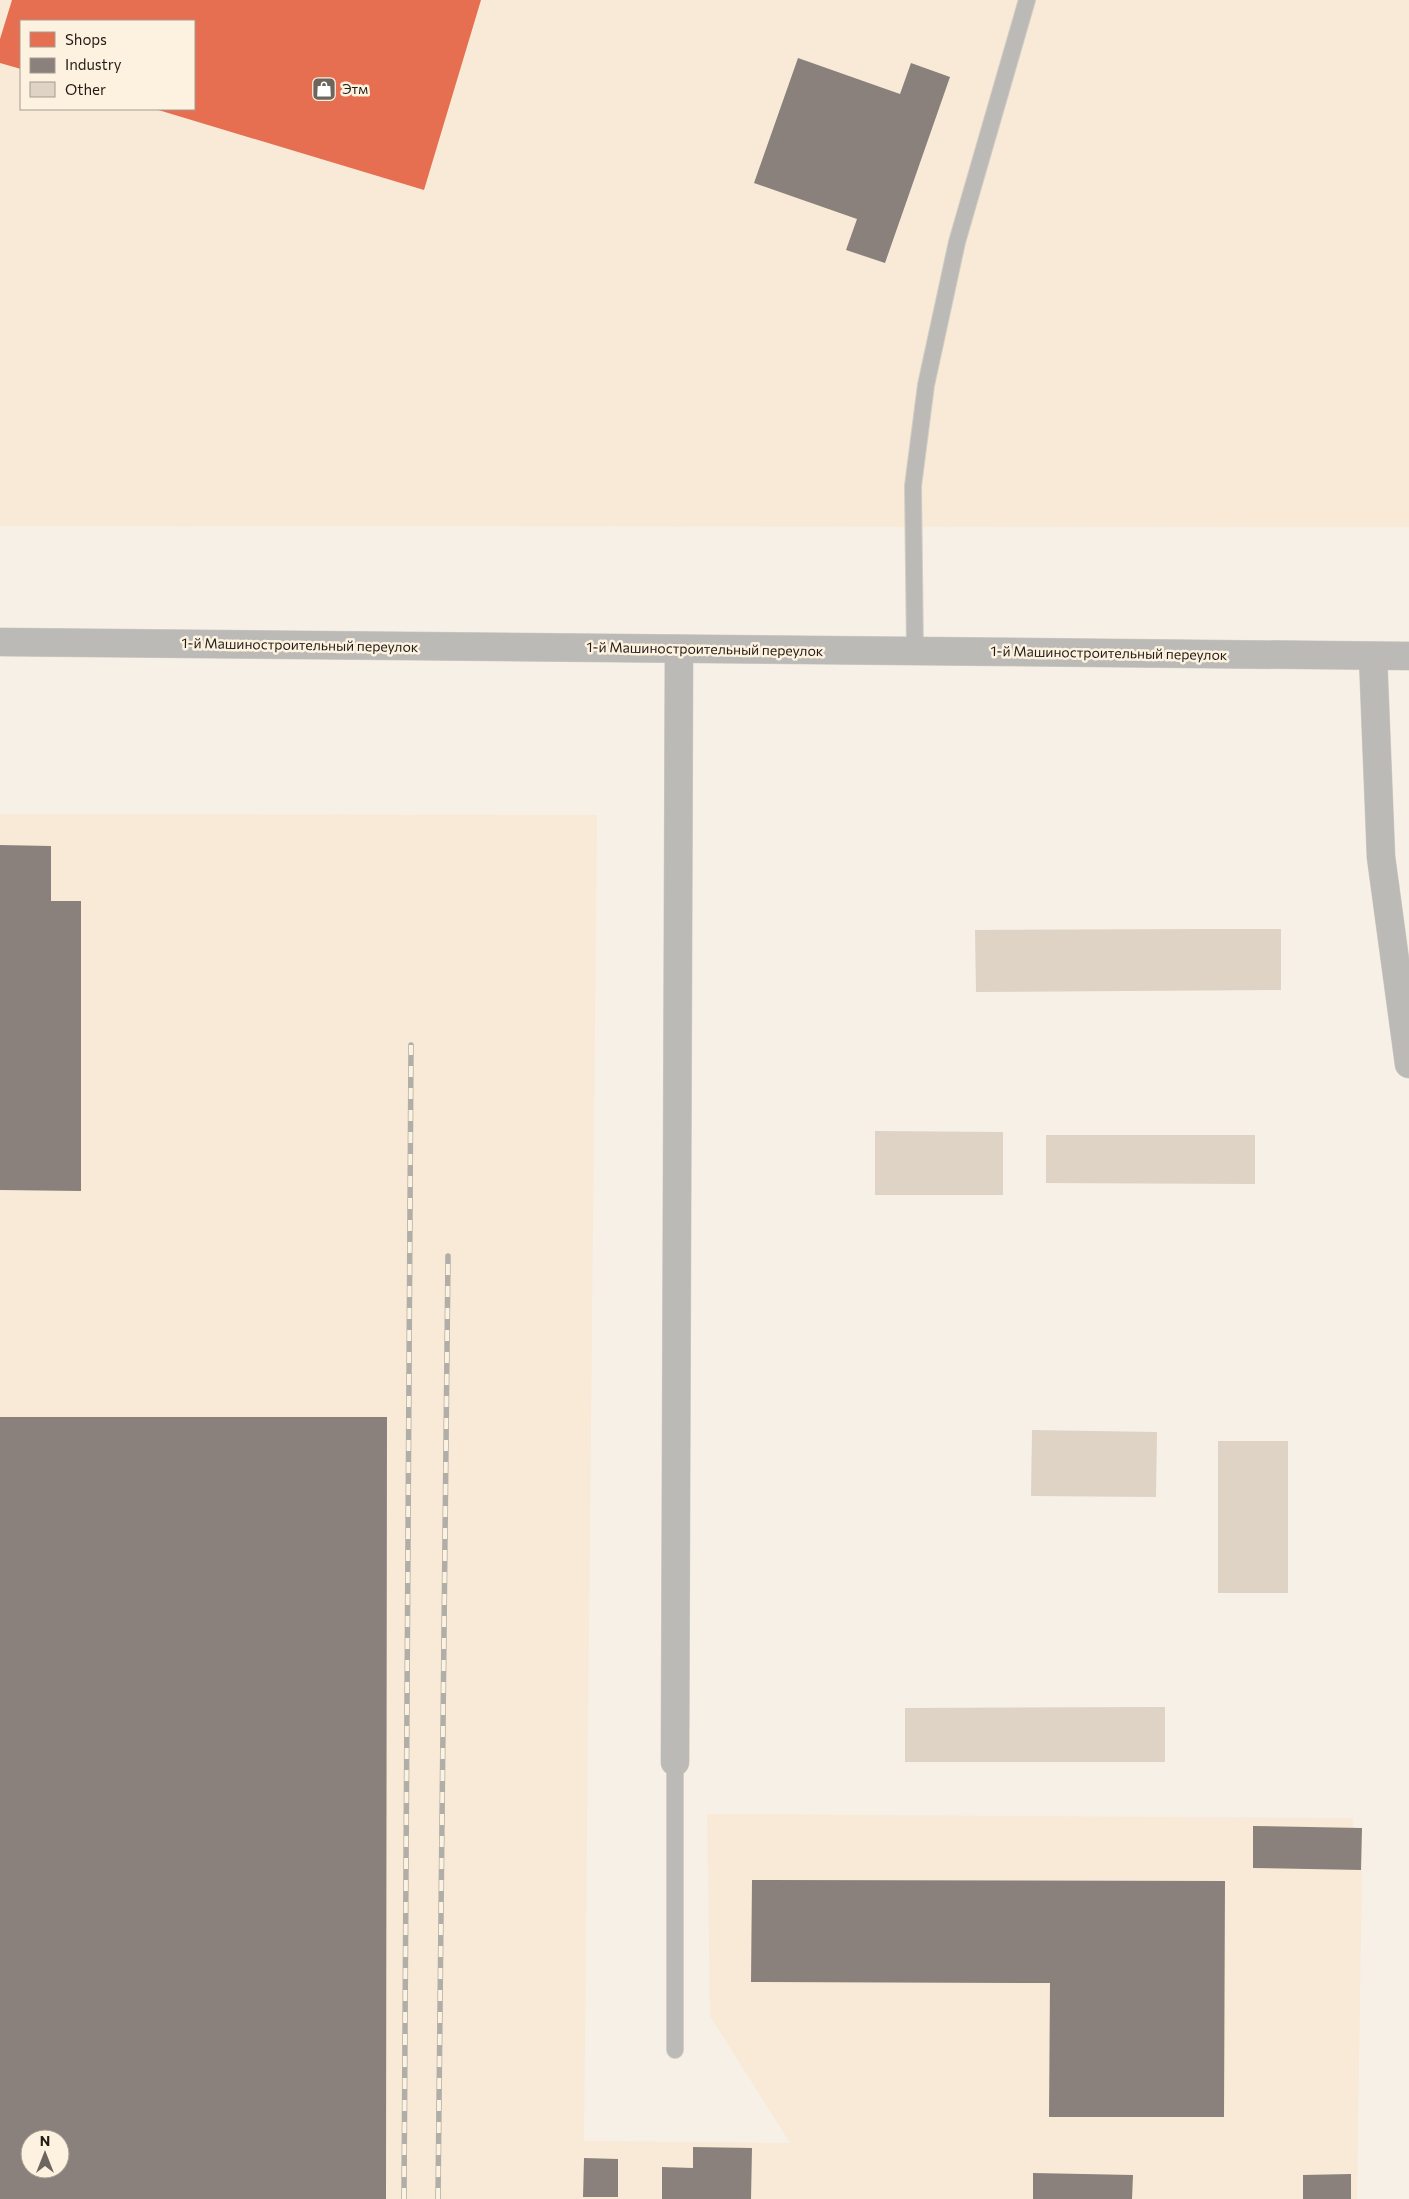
<svg xmlns="http://www.w3.org/2000/svg" width="1409" height="2199" viewBox="0 0 1409 2199" font-family="Commissioner,sans-serif">
	<rect width="100%" height="100%" fill="#f7f0e6"/>
	<!-- built -->
	<path fill="#f8ead7" fill-rule="evenodd" d="M0,0H1409V527L0,526ZM21,21H194V109H21Z
		M0,814L597,815L584,2141L790,2143L710,2016L707,1814L1353,1818V1860L1362,1868L1357,2199H0ZM30,2139H60V2169H30Z"/>
	<!-- shops -->
	<path fill="#e76f51" d="M12,0H481L424,190L155,109H194V21H21V69L0,63V39Z"/>
	<!-- industry -->
	<path fill="#8a817c" fill-rule="evenodd" d="M798,58L900,94L911,63L950,77L885,263L846,250L857,219L754,183Z
		M0,845L51,846V901H81V1191L0,1190Z
		M0,1417H387L386,2199H0ZM30,2139H60V2169H30Z
		M1253,1826L1362,1828L1361,1870L1253,1868Z
		M752,1880L1225,1881L1224,2117H1049L1050,1983L751,1982Z
		M693,2147L752,2148L751,2199H662V2167L693,2168Z
		M584,2158L618,2159V2197H583Z
		M1033,2173L1133,2175L1132,2199H1033Z
		M1351,2174V2199H1303V2175Z"/>
	<!-- building -->
	<path fill="#ded3c4" d="M1204,929H1281V990L976,992L975,930Z
		M875,1131L1003,1132V1195H875Z
		M1046,1135H1255V1184L1046,1183Z
		M1032,1430L1157,1432L1156,1497L1031,1496Z
		M1218,1441H1288V1593H1218Z
		M1165,1707V1762H905V1708Z"/>
	<g fill="none" stroke-linecap="round" stroke-linejoin="round">
		<!-- service casing -->
		<g stroke="#d3cdc6" stroke-width="18">
			<path id="service" d="M915,651L913,486L926,385L957,242L1027,0
				M675,2050V1762"/>
		</g>
		<!-- minor casing -->
		<g stroke="#d3cdc6" stroke-width="29">
			<path id="minor" d="M1373,656L1381,857L1409,1064
				M675,1762L679,649"/>
		</g>
		<!-- tertiary casing -->
		<g stroke="#d3cdc6" stroke-width="29">
			<path id="tertiary" d="M0,642L1409,656"/>
		</g>
		<!-- service -->
		<use href="#service" stroke="#bcbab6" stroke-width="16"/>
		<!-- minor -->
		<use href="#minor" stroke="#bcbab6" stroke-width="28"/>
		<!-- tertiary -->
		<use href="#tertiary" stroke="#bcbab6" stroke-width="28"/>
		<!-- rail casing -->
		<g stroke="#b1aea8" stroke-width="5.5">
			<path id="rail" d="M404,2199L411,1045
				M438,2199L448,1256"/>
		</g>
		<!-- rail -->
		<use href="#rail" stroke="#fdf1e0" stroke-width="4" stroke-dasharray="11" stroke-linecap="butt"/>
	</g>
	<!-- icons -->
	<defs>
		<g id="shop-square" transform="scale(1.25)"><rect x="-9" y="-9" width="18" height="18" rx="4" fill="#6d665e" stroke="#fdf1e0"/><path d="M-5-2.5h2.3a2.7 3.5 0 0 1 5.4 0H5L5.5 6h-11ZM-1.5-2.5h3a1.5 2.3 0 0 0-3 0Z" fill="#fff"/></g>
	</defs>
	<g fill-rule="evenodd">
		<use href="#shop-square" x="324" y="89"/>
	</g>
	<g text-anchor="middle" stroke-width="5" stroke-linejoin="round" paint-order="stroke">
		<!-- poi labels -->
		<g font-size="14" fill="#221c15" stroke="#fdf1e0" text-anchor="start">
			<text x="342" y="94">Этм</text>
		</g>
		<!-- street labels -->
		<g font-size="14" fill="#221c15" stroke="#fdf1e0">
			<text transform="translate(300 645) rotate(1)" y="5">1-й Машиностроительный переулок</text>
			<text transform="translate(705 649) rotate(1)" y="5">1-й Машиностроительный переулок</text>
			<text transform="translate(1109 653) rotate(1)" y="5">1-й Машиностроительный переулок</text>
		</g>
	</g>
	<!-- legend -->
	<rect x="20" y="20" width="175" height="90" fill="#fdf1e0" stroke="#a59c8f"/>
	<rect x="30" y="32" width="25" height="15" fill="#e76f51" stroke="#a59c8f"/>
	<text x="65" y="45" font-size="15" fill="#221c15">Shops</text>
	<rect x="30" y="58" width="25" height="15" fill="#8a817c" stroke="#a59c8f"/>
	<text x="65" y="70" font-size="15" fill="#221c15">Industry</text>
	<rect x="30" y="82" width="25" height="15" fill="#ded3c4" stroke="#a59c8f"/>
	<text x="65" y="95" font-size="15" fill="#221c15">Other</text>
	<!-- north arrow -->
	<g transform="translate(45 2154)"><circle r="24" fill="#fdf1e0" stroke="#a59c8f"/>
	<path d="M0-4L9 19L0 12L-9 19Z" fill="#6d665e"/>
	<text y="-8" font-size="14" font-weight="bold" text-anchor="middle" fill="#221c15">N</text>
	</g>
</svg>
